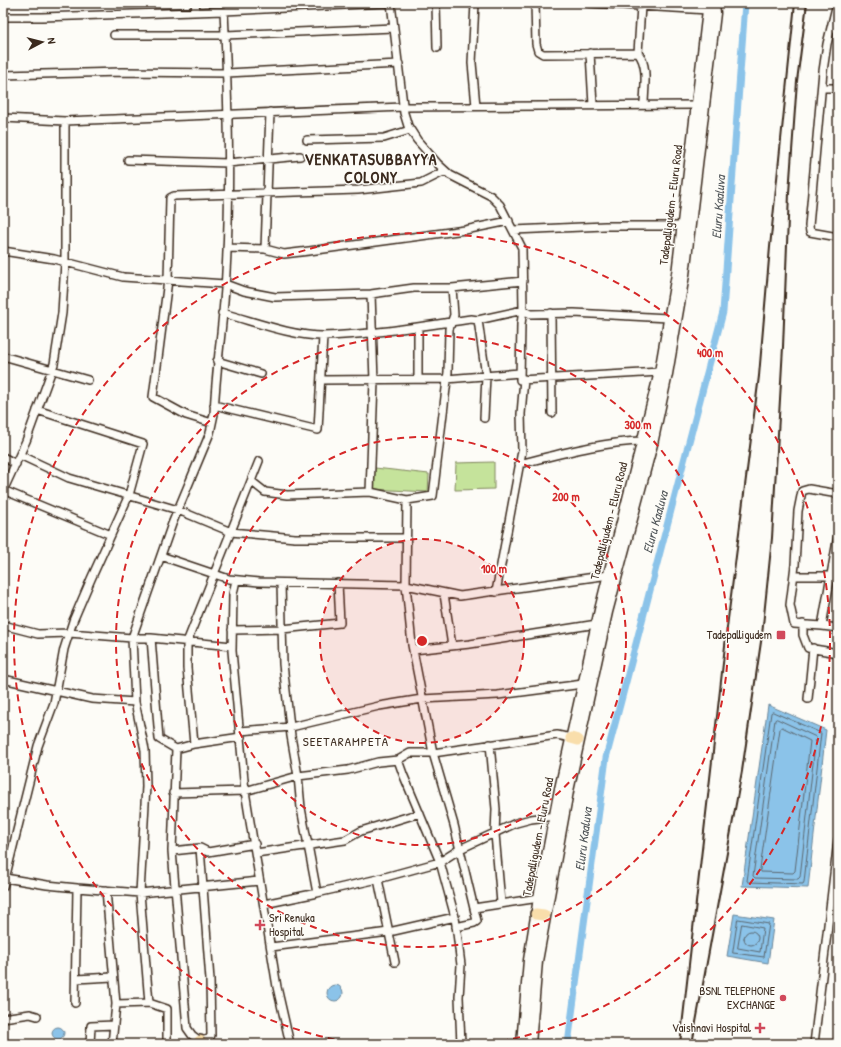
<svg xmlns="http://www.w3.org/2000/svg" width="841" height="1047" viewBox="0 0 841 1047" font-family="'Patrick Hand',sans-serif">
	<rect width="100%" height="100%" fill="#fdfcf7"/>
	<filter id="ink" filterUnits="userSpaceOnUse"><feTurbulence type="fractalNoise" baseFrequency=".025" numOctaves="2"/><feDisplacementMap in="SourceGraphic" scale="8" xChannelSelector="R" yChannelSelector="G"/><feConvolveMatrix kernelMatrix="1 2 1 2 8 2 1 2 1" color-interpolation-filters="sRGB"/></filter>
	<g filter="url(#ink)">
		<!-- green -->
		<path fill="#c5e39b" stroke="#80865c" d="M494,462V489L455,490L456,463Z
			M375,468L429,474L428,492L373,489Z"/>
		<!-- water -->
		<path fill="#8bc3e9" stroke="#6b8698" d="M768,705L826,730L808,888L742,886Z
			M734,914L774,920L768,963L727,956Z
			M327 993a8 8 0 1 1 16 0a8 8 0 1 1-16 0Z
			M52 1033a6 6 0 1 1 12 0a6 6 0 1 1-12 0Z"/>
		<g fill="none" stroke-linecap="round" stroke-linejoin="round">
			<!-- shore -->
			<path stroke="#5b676f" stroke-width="1" d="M773,712L821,733L804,882L803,884L749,882L747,881L771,713Z
				M777,719L816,737L800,877L798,879L755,878L753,876L775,720Z
				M782,727L810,741L795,871L793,873L761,872L760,869L780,729Z
				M738,919L769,924L764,957L733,953Z
				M742,924L763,928L760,952L738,948Z
				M744 938a7 7 0 1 1 14 0a7 7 0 1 1-14 0Z"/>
			<!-- canal -->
			<path stroke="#8bc3e9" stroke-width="7" d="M568,1044L606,758L723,312L745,3"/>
			<!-- street casing -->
			<g stroke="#3b2a1e" stroke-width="10">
				<path id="street" d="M195,3L196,12
					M391,3L404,113L408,126L417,140L438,164L450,175L491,196L500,205L522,248L523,310L521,324L520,380L660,372
					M436,3L437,48
					M475,3L472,63L476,106
					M535,3L536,44L538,51L543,54L638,53C649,66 644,89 644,105
					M589,3L708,10
					M837,3L827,44L823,71L809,226L810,232L838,237
					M3,17H42L224,11
					M114,35H225L394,28
					M590,53L593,105
					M638,53L641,6
					M3,75L122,72L227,73L399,64
					M822,88H838
					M270,112L265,249L284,254L309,251L465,230L509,221
					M3,118L65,121V262L62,313L54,364L26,441L3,491
					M65,121L403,107L696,105
					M307,140L384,138L410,130
					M128,160L228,163L300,156
					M514,230L605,226H681
					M227,248L265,249
					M3,251L54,259L123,277L225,284L244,291L275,297L371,294L414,288H452L523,281
					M222,313C253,321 291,336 323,336C372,335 422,326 471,319L478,320L523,310L531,314L574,313L668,318
					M551,313L552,413
					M478,320L486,376L484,418
					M418,327V379
					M3,356L88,380
					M217,361L261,374
					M321,380L446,379L520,373
					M214,405L318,430L323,336
					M212,423L186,415L153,397L168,280L170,198L174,196L358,190L421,183L445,171
					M20,455L69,478L178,510L231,532L295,538H406
					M3,457L16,464
					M519,464C560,454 601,442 643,441
					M251,481L265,492L287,495L370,492L407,500L433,496L448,372L449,329L454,315L452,288
					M3,490L111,535
					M370,492L374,381L371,294
					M838,494L809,489L802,491L798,511L795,565L790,605L794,624L822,626L838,535
					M407,500L406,585L412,645L433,753L454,825L477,921L474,923L456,927
					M161,556L229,579L259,582L406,585L460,596L609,575
					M794,576H831
					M236,580L233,594L232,651L245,791L277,987L290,1044
					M496,592L522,451L521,414L524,379
					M444,594L452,646
					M803,624V635L808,648L838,653
					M3,625L38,634L69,633L132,638H151L232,646
					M822,626L838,628
					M232,630L282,629L340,623L338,583
					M151,638L159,739L176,749L194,744L241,737
					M413,650L470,644L597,624
					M3,679L92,699L135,702
					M808,699L813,648
					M240,731L291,727L379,706L422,699L498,695L583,684
					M194,744L187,668V642L259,461
					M490,744L496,809L495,834L501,903
					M176,749L172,851L187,1028L192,1035L200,1041L209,1039L211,1035L210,980L200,848
					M398,760L403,774L440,862L455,917L461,965L459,997L461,1044
					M173,793L245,791L298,776L348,770L378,762L398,760L410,753H433L557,735L571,738
					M172,851L200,848L208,852L255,844
					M256,853L345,840L361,831L420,813
					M5,878L47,885L77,888
					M378,879L395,962
					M3,887L38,746L54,703L64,649L73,621L91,579L129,495L143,444L37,410
					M106,890L116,1004L112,1044
					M317,893L378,879L440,862L460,849L516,823L531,819L555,816
					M264,904L317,893L301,808L298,776L291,736L283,664L281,583
					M474,908L539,898
					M271,947L389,932L455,917
					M76,979L113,977
					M75,1003L77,888L140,893L259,881
					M149,1003L140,893L146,786L145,750L135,702L132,638L172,524L210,433L214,414C216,366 224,319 226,272C231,185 228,98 224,11L387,3
					M116,1004L149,1003L167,1009V1044
					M3,1018L30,1014L37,1016
					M90,1044L91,1026L114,1025
					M814,1044L838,840"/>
			</g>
			<!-- secondary casing -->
			<g stroke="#3b2a1e" stroke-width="13">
				<path id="secondary" d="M522,1044L529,960L539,898L560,789L600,610L660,372L677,274L708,10L713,3
					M530,1044L537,961L568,791L607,612L652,444L667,374L684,275L715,13L714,3"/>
			</g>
			<!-- primary casing -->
			<g stroke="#3b2a1e" stroke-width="14">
				<path id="primary" d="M571,738L578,740
					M536,914L544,915
					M200,1041V1044"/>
			</g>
			<!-- street -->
			<use href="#street" stroke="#fdfcf7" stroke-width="7"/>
			<!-- secondary -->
			<use href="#secondary" stroke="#fdfcf7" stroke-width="10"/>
			<!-- primary -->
			<use href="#primary" stroke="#f9deab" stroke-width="11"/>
			<!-- rail -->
			<path stroke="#3b2a1e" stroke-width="2" d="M680,1044L728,619L759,376L770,247L795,3
				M692,1044L742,771L762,635L772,538L783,347L789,193L797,81L807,3"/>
		</g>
	</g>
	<!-- distance rings -->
	<circle cx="422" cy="641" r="102" fill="#d62828" fill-opacity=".12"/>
	<g fill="none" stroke="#d62828" stroke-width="2" stroke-dasharray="7 5">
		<circle cx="422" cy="641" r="102"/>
		<circle cx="422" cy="641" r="204"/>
		<circle cx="422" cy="641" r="306"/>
		<path d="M358 1044A408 408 0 1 1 486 1044"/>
	</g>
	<!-- markers -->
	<g fill="#d1495b" stroke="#fdfcf7" stroke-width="1.5">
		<rect x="776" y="630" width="10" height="10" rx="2"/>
		<path d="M258 919h4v4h4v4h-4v4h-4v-4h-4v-4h4z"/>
		<circle cx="783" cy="998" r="4"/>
		<path d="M758 1022h4v4h4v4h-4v4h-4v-4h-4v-4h4z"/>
	</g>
	<g text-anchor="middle" stroke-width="3" stroke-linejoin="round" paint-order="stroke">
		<!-- street labels -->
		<g font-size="12" fill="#3b2a1e" stroke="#fdfcf7">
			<text transform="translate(671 205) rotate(-83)" y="4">Tadepalligudem - Eluru Road</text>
			<text transform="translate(609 521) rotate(-76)" y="4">Tadepalligudem - Eluru Road</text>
			<text transform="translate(538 837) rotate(-79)" y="4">Tadepalligudem - Eluru Road</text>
		</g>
		<!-- poi labels -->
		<g font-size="12" fill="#3b2a1e" stroke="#fdfcf7" text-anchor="end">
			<text x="772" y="639">Tadepalligudem</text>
			<text x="269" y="922" text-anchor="start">Sri Renuka<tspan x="269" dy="14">Hospital</tspan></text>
			<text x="775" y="995">BSNL TELEPHONE<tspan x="775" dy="14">EXCHANGE</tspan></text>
			<text x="751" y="1032">Vaishnavi Hospital</text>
		</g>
		<!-- water labels -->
		<g font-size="13" font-style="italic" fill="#53585b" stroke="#fdfcf7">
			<text transform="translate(718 207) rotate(-86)" y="5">Eluru Kaaluva</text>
			<text transform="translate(655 522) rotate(-75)" y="5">Eluru Kaaluva</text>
			<text transform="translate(583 839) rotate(-83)" y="5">Eluru Kaaluva</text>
		</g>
		<!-- neighbourhood labels -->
		<g font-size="13" letter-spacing="1" fill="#3b2a1e" stroke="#fdfcf7">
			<text x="346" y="746">SEETARAMPETA</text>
		</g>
		<!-- district labels -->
		<g font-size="16" font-weight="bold" letter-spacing="1" fill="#3b2a1e" stroke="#fdfcf7">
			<text x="371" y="165">VENKATASUBBAYYA<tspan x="371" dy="18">COLONY</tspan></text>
		</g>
	</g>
	<circle cx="422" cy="641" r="6" fill="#d62828" stroke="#fdfcf7" stroke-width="2"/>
	<g font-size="12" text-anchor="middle" font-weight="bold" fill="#d62828" stroke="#fdfcf7" stroke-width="3" stroke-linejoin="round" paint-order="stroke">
		<text x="710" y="357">400 m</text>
		<text x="638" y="429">300 m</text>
		<text x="566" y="501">200 m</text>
		<text x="494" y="573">100 m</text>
	</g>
	<!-- margin -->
	<rect width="841" height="1047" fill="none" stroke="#fdfcf7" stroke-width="16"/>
	<rect x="8" y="8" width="825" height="1031" fill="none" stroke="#3b2a1e" stroke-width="1.5" filter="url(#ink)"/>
	<!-- north arrow -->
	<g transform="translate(42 42) rotate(83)" stroke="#fdfcf7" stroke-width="3" paint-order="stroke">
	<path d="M0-3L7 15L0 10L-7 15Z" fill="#3b2a1e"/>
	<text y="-6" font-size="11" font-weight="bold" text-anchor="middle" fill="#3b2a1e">N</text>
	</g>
</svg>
